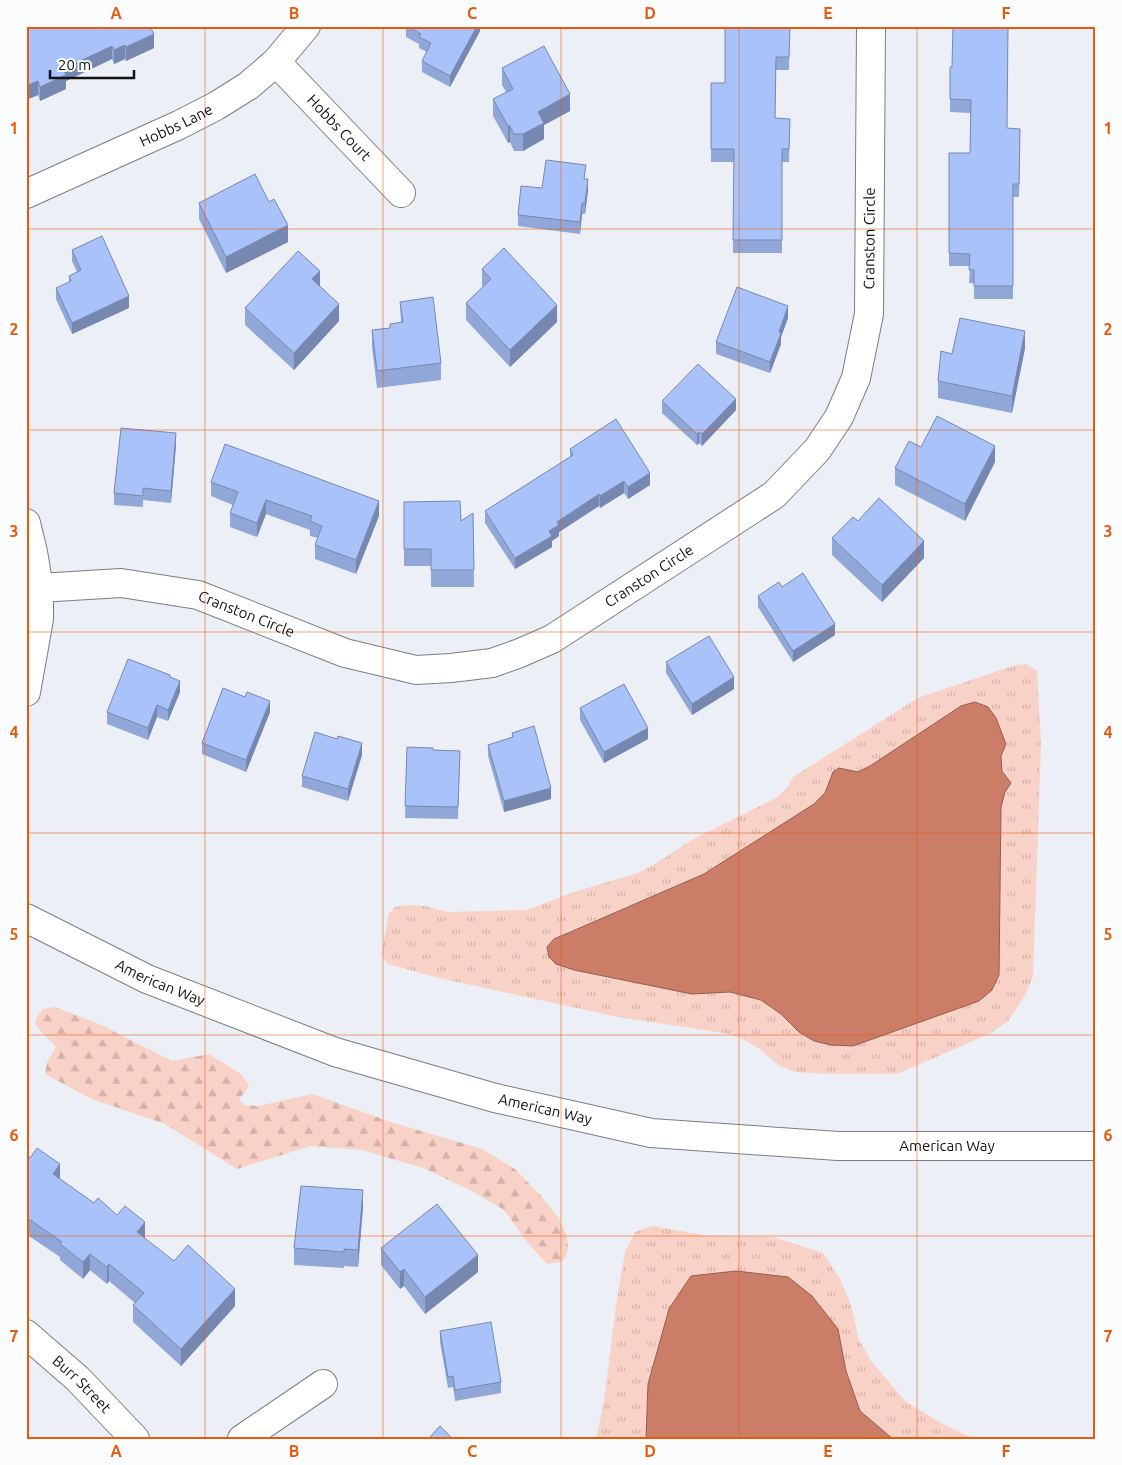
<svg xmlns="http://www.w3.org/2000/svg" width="1122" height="1465" viewBox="0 0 1122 1465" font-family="Ubuntu,sans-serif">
	<defs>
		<pattern id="grass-tufts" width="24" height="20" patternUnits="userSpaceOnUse" patternTransform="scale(1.25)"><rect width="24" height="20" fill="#f8d1c7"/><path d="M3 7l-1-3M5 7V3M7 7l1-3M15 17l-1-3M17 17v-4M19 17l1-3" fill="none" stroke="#d4b2aa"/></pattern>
		<pattern id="forest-firs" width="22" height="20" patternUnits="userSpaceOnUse" patternTransform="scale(1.25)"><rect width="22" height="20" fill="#f8d1c7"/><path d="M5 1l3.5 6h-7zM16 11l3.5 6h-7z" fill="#d4b2aa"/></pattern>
	</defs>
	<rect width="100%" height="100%" fill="#eceff5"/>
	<!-- grass -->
	<path fill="url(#grass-tufts)" fill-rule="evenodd" d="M1026,664L1037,671L1041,743L1033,976L1025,995L1008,1021L989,1034L897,1074H828L795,1072L778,1065L760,1049L741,1038L724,1033L618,1017L435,977L388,964L381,955L389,914L395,907L407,905L424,906L448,912L527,910L571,893L638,873L655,864L695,838L776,798L787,788L793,777L918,698L1016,665ZM961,706L1006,743C999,762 1000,768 1011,783L1005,792L1001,807L999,975L814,1041L799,1032L781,1014L761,1000L730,992L692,994L574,970L556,964L567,932L704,874L814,804L825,793L833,772L839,768L858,772L870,766Z
		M653,1226L708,1236L773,1237L823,1253L840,1279L851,1305L859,1340L872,1362L905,1401L939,1422L974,1439H893L860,1411L846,1371L838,1329L648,1384L646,1439H596L604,1402L617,1298L625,1252L635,1232Z"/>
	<!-- forest -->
	<path fill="url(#forest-firs)" d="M55,1007L99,1024L172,1061L209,1054L241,1074L249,1085L244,1094L239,1098L244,1105L258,1106L312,1094L391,1122L482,1149L515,1169L541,1196L559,1219L567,1236L568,1250L563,1261L547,1264L528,1243L504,1210L472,1191L423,1168L362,1150L311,1146L237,1169L165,1124L92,1099L45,1074L47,1062L56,1047C49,1038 40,1033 35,1023C39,1011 43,1008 55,1007Z"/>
	<!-- water -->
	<path fill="#cc7d68" stroke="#945d4e" d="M975,702L988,707L996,718L1006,744L1001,756L1002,771L1011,783L1005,792L1001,807L999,975L992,990L979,1001L853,1046L831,1045L814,1041L799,1032L781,1014L761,1000L730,992L692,994L574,970L556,964L549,957L547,947L554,939L704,874L814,804L825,793L833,772L839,768L858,772L870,766L961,706Z
		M736,1271L788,1277L812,1296L838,1329L846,1371L860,1411L893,1439H646L648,1384L669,1309L691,1276Z"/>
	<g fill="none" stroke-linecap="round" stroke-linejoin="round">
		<!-- minor casing -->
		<g stroke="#7b7d82" stroke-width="30">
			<g id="minor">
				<path id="s1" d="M276,62L401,193"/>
				<path id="s2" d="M26,194L179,125L216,106L248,86L276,62L306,26"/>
				<path d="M26,523L33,552L39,588V619L26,692"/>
				<path id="s3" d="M39,588L121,583L198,595L345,653L416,670L451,668L492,663L520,653L552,639L774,495L817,450L839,417L856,378L869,314L871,26"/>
				<path id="s4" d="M26,918L147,979L335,1052L495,1098L651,1133L838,1146H1096"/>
				<path id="s5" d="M26,1334L78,1379L135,1439"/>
				<path d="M242,1439L323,1384"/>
			</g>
		</g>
		<!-- minor -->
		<use href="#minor" stroke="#fff" stroke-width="28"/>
	</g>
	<!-- wall -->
	<path fill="#91a7d7" d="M26,26L154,48L126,61L125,59L114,64L112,59L66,81V89L40,101L38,95L26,100Z
		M406,26H480V31L450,87L422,72V61L427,52L419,48V44L406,37Z
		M790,26L789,70H776L775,118L790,119L789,162H782V253H733L734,162H711V83H725Z
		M950,67H952L1007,128L1020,129L1019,197H1013V299H974V283H969L970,266H949V153H970L971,113L950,112Z
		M502,68L570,111L544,125V139L523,151H514L510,142L508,143L493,116V99L506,92L502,85Z
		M585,179L588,190L585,214H582L580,234L518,226V215L542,188Z
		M199,203L288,242L226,273L199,219Z
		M72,250L129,308L72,334L56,299V288L69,282V276L77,272L72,261Z
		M482,269L557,322L510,367L466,320V303L483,287L482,286Z
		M320,287L339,321L294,370L245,325V308Z
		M400,302L441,363V380L377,388L372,347V330L390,328L401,323Z
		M788,318L781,337V344L770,373L716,354V342Z
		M1025,348L1012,413L938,398V381L952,354Z
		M662,401L736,410L702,446L699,443L697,445L662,413Z
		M176,445L171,503L143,500V507L114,505V493Z
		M570,449L650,485L628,499L624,493L600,508L599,506L559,532V536L552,541V547L515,569L485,523V511L570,457Z
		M995,462L965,521L895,485V468Z
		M211,482L379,516L356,574L315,559V545L318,538L310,536V530L266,514L257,537L230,527V513L233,505L211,496Z
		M404,502L461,521L473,513L474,587H431V566H404Z
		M858,521L924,558L882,602L832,555V538Z
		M758,596L835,635L793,662L758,607Z
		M666,662L734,689L692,715L666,673Z
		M170,677L180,692L168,721L157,717L148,740L107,724V712Z
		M580,708L648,739L604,763L580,720Z
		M270,712L246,772L202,754V743Z
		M512,733L551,799L504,812L488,756V745L512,737Z
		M407,747L433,750L460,751L458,819L405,818Z
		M362,755L348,801L302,787V776Z
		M26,1156L145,1239L174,1261L235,1306L181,1366L133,1322V1305L135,1303L109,1281L107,1284L90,1270L83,1279L60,1260V1257L26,1234Z
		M363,1207L358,1267L344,1266V1268L294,1265V1248Z
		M381,1248L478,1272L425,1314L404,1286L400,1289L381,1265Z
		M440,1331L501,1382V1393L455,1401L453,1387L448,1388L440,1342Z"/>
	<!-- shaded-wall -->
	<path fill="#7688af" d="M477,26H480V31L450,87V76Z
		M154,34V48L126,61V47Z
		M125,45V59L114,64V50Z
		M112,46V59L66,81V89L40,101V87L63,69Z
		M38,81V95L26,100V86Z
		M570,94V111L544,125V139L523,151V134L538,112Z
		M508,126H510V142L508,143Z
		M588,179V190L585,214V203Z
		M582,203V214L580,234V222Z
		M288,225V242L226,273V257Z
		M320,271V288L312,279Z
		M129,296V308L72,334V323Z
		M339,304V321L294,370V353Z
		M557,305V322L510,367V350Z
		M788,306V318L781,337V344L770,373V362L779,332Z
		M1025,331V348L1012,413V396Z
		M736,399V410L702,446V434Z
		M699,432V443L697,445V434Z
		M176,433V445L171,503V491Z
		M995,446V462L965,521V504Z
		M650,473V485L628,499V487Z
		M624,481V493L600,508V496Z
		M599,494V506L559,532V536L552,541V547L515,569V558L549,531L557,522Z
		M266,500V514L257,537V523Z
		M379,501V516L356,574V560Z
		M924,541V558L882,602V585Z
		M835,624V635L793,662V651Z
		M734,677V689L692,715V704Z
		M180,681V692L168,721V710Z
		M270,701V712L246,772V760Z
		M157,705V717L148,740V728Z
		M648,728V739L604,763V752Z
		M362,743V755L348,801V789Z
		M551,788V799L504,812V801Z
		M60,1164V1181L53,1174Z
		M363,1190V1207L358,1267V1250Z
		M145,1222V1239L137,1232Z
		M90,1254V1270L83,1279V1262Z
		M478,1255V1272L425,1314V1297Z
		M109,1264V1281L107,1284V1267Z
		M404,1269V1286L400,1289V1272Z
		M235,1289V1306L181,1366V1349Z
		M29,1431V1439H26V1435Z"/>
	<!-- building -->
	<path fill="#a9c2fa" stroke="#7688af" d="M26,26H150L154,34L126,47L125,45L114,50L112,46L63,69L66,75L40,87L38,81L26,86Z
		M407,26H477L450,76L422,61L431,43L419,37L421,34Z
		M725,26H790L789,57H776L775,118L790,119L789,149H782V240H733L734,149H711V83H725Z
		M953,26H1008L1007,128L1020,129L1019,184H1013V286H974V270H969L970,254L949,253V153H970L971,100L950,99V67H952Z
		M544,46L570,94L538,112L544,123L523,134H514L510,126H508L493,99L513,89L502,68Z
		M546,160L586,165L584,179H588L585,203H582L580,222L518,215L521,186L542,188Z
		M255,174L269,202L274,199L288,225L226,257L199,203Z
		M102,236L129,296L72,323L56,288L71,281L69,276L81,270L72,250Z
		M504,248L557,305L510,350L466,303L491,279L482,269Z
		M298,251L320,271L312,279L339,304L294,353L245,308Z
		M737,287L788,306L779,332L781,333L770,362L716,342Z
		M433,297L441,363L377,371L372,330L390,328V324L403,322L400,302Z
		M960,318L1025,331L1012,396L938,381L941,351L952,354Z
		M698,364L736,399L702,434L699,432L697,434L662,401Z
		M937,416L995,446L965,504L895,468L909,441L921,447Z
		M616,419L650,473L628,487L624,481L600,496L599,494L557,522L559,525L549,531L552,536L515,558L485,511L573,455L570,449Z
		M121,428L176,433L171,491L143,488V496L114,493Z
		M225,444L379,501L356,560L315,545L322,526L310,521L312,516L266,500L257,523L230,513L238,492L211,482Z
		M879,498L924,541L882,585L832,538L853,517L858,521Z
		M460,501L461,521L473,513L474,570H431V549H404V502Z
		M803,573L835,624L793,651L758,596L779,582L782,587Z
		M709,636L734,677L692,704L666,662Z
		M128,659L170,675V677L180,681L168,710L157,705L148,728L107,712Z
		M624,684L648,728L604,752L580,708Z
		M223,688L245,697L247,692L270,701L246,760L202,743Z
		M534,726L551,788L504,801L488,745L513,737L512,733Z
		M315,732L337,739L338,736L362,743L348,789L302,776Z
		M407,747L433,748V750L460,751L458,807L405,806Z
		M37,1148L60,1164L53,1174L94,1203L98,1198L117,1215L125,1206L145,1222L137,1232L174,1261L188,1245L235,1289L181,1349L133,1305L144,1293L109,1264L107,1267L90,1254L83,1262L60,1244L62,1242L26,1217V1156L30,1158Z
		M301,1186L363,1190L358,1250L344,1249V1252L294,1248Z
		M437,1204L478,1255L425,1297L404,1269L400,1272L381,1248Z
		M491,1322L501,1382L455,1390L453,1376L448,1377L440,1331Z
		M440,1426L453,1439H428Z
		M26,1429L29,1431L26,1435Z"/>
	<!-- grid -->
	<path fill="none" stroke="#e8590c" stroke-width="1" stroke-opacity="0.55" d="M205,26V1439M383,26V1439M561,26V1439M739,26V1439M917,26V1439M26,229H1096M26,430H1096M26,632H1096M26,833H1096M26,1035H1096M26,1236H1096"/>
	<g text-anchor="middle" stroke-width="4.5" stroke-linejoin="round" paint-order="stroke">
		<!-- street labels -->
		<g font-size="15" fill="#111213" stroke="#fbfcfe">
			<text dy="5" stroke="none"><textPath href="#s2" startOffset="165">Hobbs Lane</textPath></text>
			<text dy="5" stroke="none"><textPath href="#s1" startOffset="91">Hobbs Court</textPath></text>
			<text dy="5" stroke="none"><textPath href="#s3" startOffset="1082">Cranston Circle</textPath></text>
			<text dy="5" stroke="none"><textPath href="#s3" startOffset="648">Cranston Circle</textPath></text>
			<text dy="5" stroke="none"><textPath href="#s3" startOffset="212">Cranston Circle</textPath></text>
			<text dy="5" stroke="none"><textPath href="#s4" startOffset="149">American Way</textPath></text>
			<text dy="5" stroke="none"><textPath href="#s4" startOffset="555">American Way</textPath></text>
			<text dy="5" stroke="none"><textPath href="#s4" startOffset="960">American Way</textPath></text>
			<text dy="5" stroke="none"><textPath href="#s5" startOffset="75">Burr Street</textPath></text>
		</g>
	</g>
	<!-- border -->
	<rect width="1122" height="1465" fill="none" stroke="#fbfcfe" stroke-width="55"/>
	<!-- scale -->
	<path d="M50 70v8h84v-8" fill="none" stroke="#111213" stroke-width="2.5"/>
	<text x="58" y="70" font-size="15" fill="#111213" stroke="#fbfcfe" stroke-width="4" paint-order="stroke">20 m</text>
	<rect x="28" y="28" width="1066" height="1410" fill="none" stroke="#e8590c" stroke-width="2"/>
	<g font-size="16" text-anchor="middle" font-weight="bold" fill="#e8590c">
		<text x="116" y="19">A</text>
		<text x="294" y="19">B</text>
		<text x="472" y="19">C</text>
		<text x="650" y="19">D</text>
		<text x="828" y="19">E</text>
		<text x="1006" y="19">F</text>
		<text x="14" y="134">1</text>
		<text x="1108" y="134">1</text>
		<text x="14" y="335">2</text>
		<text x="1108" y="335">2</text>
		<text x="14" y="537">3</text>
		<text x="1108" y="537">3</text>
		<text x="14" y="738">4</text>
		<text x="1108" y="738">4</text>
		<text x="14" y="940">5</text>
		<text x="1108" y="940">5</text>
		<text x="14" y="1141">6</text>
		<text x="1108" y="1141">6</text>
		<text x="14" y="1342">7</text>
		<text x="1108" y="1342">7</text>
		<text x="116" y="1457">A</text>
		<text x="294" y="1457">B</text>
		<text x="472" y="1457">C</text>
		<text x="650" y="1457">D</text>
		<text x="828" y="1457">E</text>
		<text x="1006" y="1457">F</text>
	</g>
</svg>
